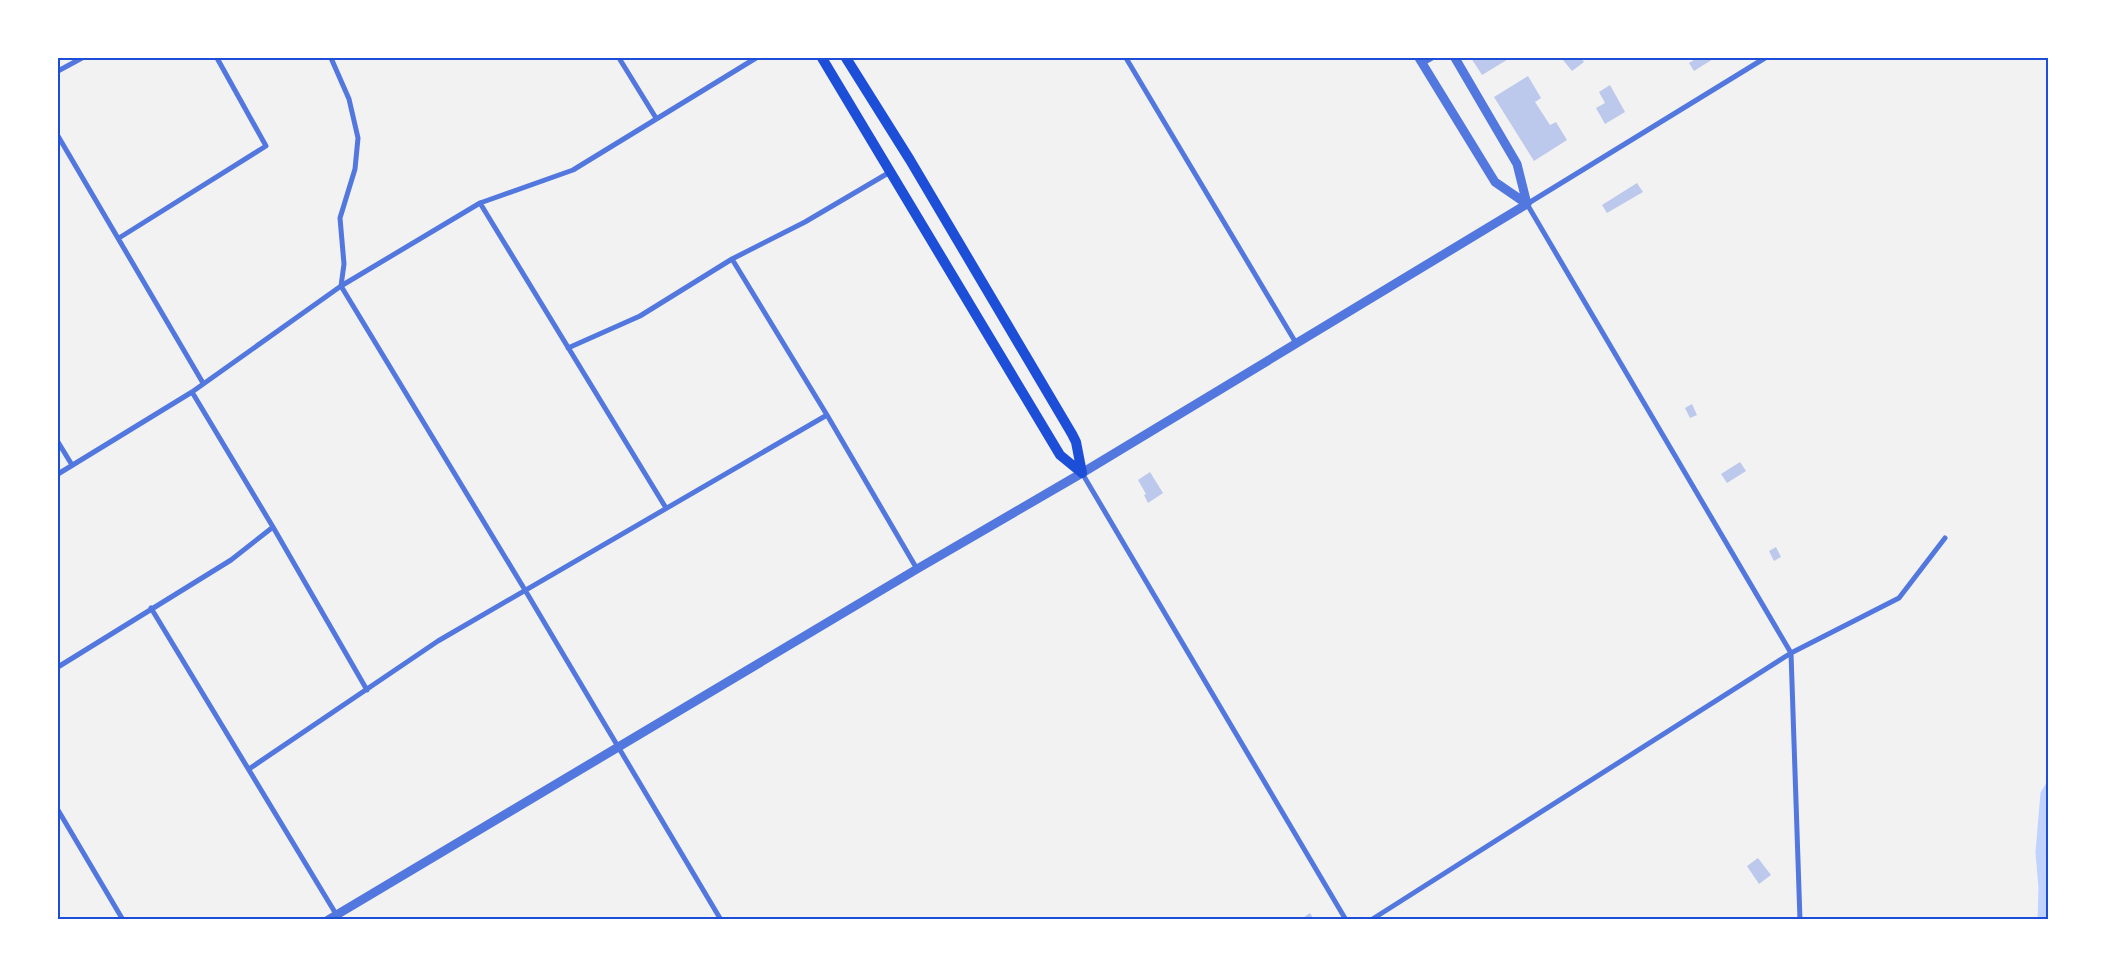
<svg xmlns="http://www.w3.org/2000/svg" width="2106" height="977" viewBox="0 0 2106 977" font-family="Rubik,sans-serif">
	<rect width="100%" height="100%" fill="#f2f2f2"/>
	<!-- water -->
	<path fill="#bfd3fe" d="M2048,785V919H2040L2041,888L2038,852L2043,793Z"/>
	<g fill="none" stroke-linecap="round" stroke-linejoin="round">
		<!-- stream -->
		<path stroke="#bfd3fe" stroke-width="5" d="M2040,920L2041,888L2038,852L2043,793L2048,785"/>
	</g>
	<!-- building -->
	<path fill="#bdc9ec" d="M1471,58H1510L1482,75Z
		M1567,58H1581L1584,62L1572,71L1563,60Z
		M1697,58H1712L1713,59L1694,71L1689,63Z
		M1528,76L1541,98L1535,102L1550,125L1556,122L1567,140L1534,161L1494,97Z
		M1610,85L1625,112L1605,124L1596,108L1605,103L1599,92Z
		M1637,183L1643,192L1607,213L1602,205Z
		M1692,404L1697,415L1690,418L1685,408Z
		M1740,462L1746,471L1727,483L1721,474Z
		M1150,472L1163,493L1148,503L1144,495L1146,494L1138,480Z
		M1776,547L1781,557L1774,561L1769,551Z
		M1758,858L1771,875L1759,884L1747,866Z
		M1310,913L1314,920H1300Z"/>
	<g fill="none" stroke-linecap="round" stroke-linejoin="round">
		<!-- minor -->
		<path stroke="#5277de" stroke-width="5" d="M331,58L349,99L358,138L355,169L340,218L344,264L341,286L525,590L721,920
			M619,58L656,118
			M1126,58L1296,343
			M1765,58L1527,204L1791,653L1800,920
			M1423,63L1432,58
			M58,71L82,58
			M58,136L203,383
			M480,203L666,508
			M119,238L266,146L217,58
			M732,259L827,415L917,569
			M568,348L640,316L732,259L805,222L890,172
			M192,392L273,527L367,690
			M58,442L72,465
			M1082,473L1346,920
			M58,474L192,392L341,286L480,203L573,170L756,58
			M151,608L336,914
			M58,667L231,560L273,527
			M249,769L438,641L827,415
			M58,810L123,920
			M1371,920L1791,653L1899,598L1945,538"/>
		<!-- tertiary -->
		<path stroke="#5277de" stroke-width="9" d="M1419,58L1495,182L1527,204
			M1455,58L1517,164L1527,204
			M328,920L917,569L1082,473L1527,204"/>
		<!-- secondary -->
		<path stroke="#1d4ed8" stroke-width="10" d="M822,58L1060,455L1082,473
			M846,58L910,160L1072,434L1076,442L1082,473"/>
	</g>
	<!-- border -->
	<rect width="2106" height="977" fill="none" stroke="#ffffff" stroke-width="118"/>
	<rect x="59" y="59" width="1988" height="859" fill="none" stroke="#1d4ed8" stroke-width="2"/>
</svg>
